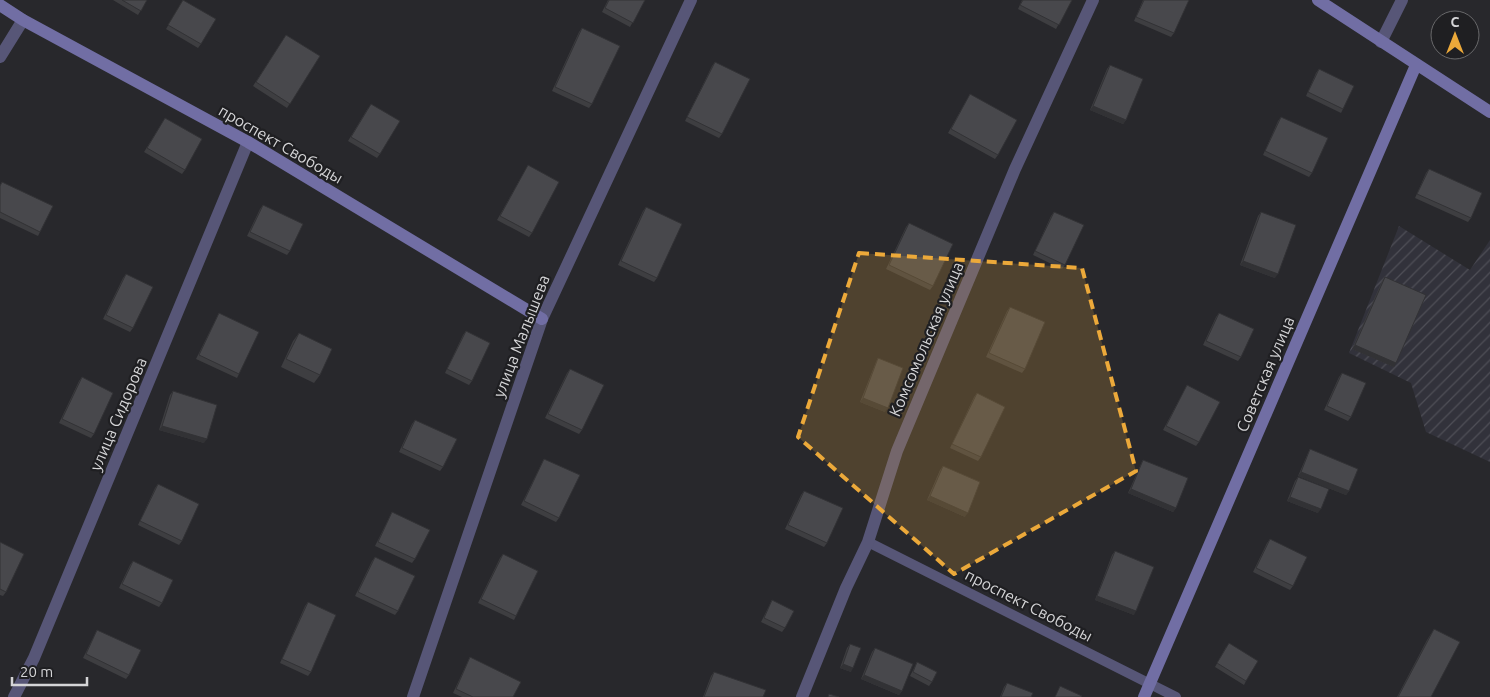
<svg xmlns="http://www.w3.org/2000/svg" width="1490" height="697" viewBox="0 0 1490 697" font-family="Ubuntu,sans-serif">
	<defs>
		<pattern id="industrial-furrows" width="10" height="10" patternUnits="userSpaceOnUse" patternTransform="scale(1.25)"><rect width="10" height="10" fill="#32323b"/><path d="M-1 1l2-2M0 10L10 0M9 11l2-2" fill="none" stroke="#4f4f57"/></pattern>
	</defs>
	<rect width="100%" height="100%" fill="#28282c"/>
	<!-- industrial -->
	<path fill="url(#industrial-furrows)" d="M1399,226L1470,270L1490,240V462L1426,432L1411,383L1349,353Z"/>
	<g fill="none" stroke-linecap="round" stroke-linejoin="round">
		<!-- lane -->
		<path stroke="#575677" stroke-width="10" d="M868,542L1176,697"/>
		<!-- street -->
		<path stroke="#575677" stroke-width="12" d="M1381,42L1402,0
			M0,57L23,20
			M14,697L34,658L248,142
			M413,697L542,319L691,0
			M802,697L846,588L868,542L897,451L1015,169L1093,0"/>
		<!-- secondary -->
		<path stroke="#716ea4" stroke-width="12" d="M1318,0L1490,112
			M0,5L23,20L248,142L542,319
			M1144,697L1416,65"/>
	</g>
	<!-- wall -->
	<path fill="#3e3e41" d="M113,0H147L138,15Z
		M183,0L201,44L198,48L166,29Z
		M608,0H645L630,27L602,12Z
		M1022,0H1072L1056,29L1018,9Z
		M1143,0H1189L1174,33L1171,37L1134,21Z
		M582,28L592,104L589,108L552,91L579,32Z
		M286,35L320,56L287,108L253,86Z
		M715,62L722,134L719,138L685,121L712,66Z
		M1110,65L1126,120L1123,124L1090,110L1107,69Z
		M1319,69L1343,109L1341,113L1306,96L1316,73Z
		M970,94L998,155L995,159L948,133Z
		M368,108L380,154L377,158L348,141Z
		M1281,117L1312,173L1309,177L1263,155L1278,121Z
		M165,118L185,170L182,174L144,152Z
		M528,165L532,233L529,237L497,220Z
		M1429,169L1471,218L1468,222L1415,198L1426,173Z
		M2,182L40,232L38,236L0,218V185Z
		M263,205L290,251L287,255L247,236L260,209Z
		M646,207L657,278L654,282L618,265L643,211Z
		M1054,212L1065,265L1062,269L1033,255L1051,216Z
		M1261,212L1275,278L1240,265L1258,216Z
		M909,223L933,286L930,290L886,269L906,227Z
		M126,274L133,328L130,332L103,319L123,278Z
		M1385,277L1394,367L1352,349L1382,281Z
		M1010,307L1025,369L1022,373L986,357L1007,311Z
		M219,313L239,374L237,378L196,359Z
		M1219,313L1241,357L1238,361L1203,345L1216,317Z
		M466,331L472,381L469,385L445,373L463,335Z
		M299,333L320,375L314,383L281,367L293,341Z
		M878,358L885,412L860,402L876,362Z
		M570,369L582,430L579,434L545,418L567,373Z
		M1342,373L1351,417L1348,421L1324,410L1339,377Z
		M82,377L94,434L91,438L59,423L79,381Z
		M1187,385L1199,442L1196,446L1163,430Z
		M173,391L204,443L159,430L170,395Z
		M977,393L981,457L978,461L950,448L974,397Z
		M415,420L443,467L440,471L399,452L412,424Z
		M1310,449L1349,491L1346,495L1298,476L1308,453Z
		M544,459L559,518L556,522L521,505Z
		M1143,460L1176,508L1173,512L1128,493L1141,464Z
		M943,466L965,517L927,500L940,470Z
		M1298,477L1318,513L1287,501L1295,481Z
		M158,484L182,541L179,545L138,525L155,488Z
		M804,491L827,543L824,547L785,529L801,495Z
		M392,512L415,559L412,563L375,546Z
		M1270,539L1293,586L1290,590L1253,572L1267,543Z
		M0,542L6,592L3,596L0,595Z
		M1115,551L1134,615L1095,600L1112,555Z
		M503,554L516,616L514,620L478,603L500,558Z
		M375,557L398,611L395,615L355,596L372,561Z
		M133,561L162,603L159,607L119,588L130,565Z
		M772,600L785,628L782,632L761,622Z
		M308,602L311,672L308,676L280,663L305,606Z
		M1434,629L1431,697H1397L1427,640Z
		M97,630L129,675L126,679L83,658Z
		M850,644L851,672L840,668L847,648Z
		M1226,647L1246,681L1244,685L1215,667Z
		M875,648L902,691L899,695L861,679L872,652Z
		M470,657L513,697H462L453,693L468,661Z
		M917,662L932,682L929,686L910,676Z
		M714,672L763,697H703L711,676Z
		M1007,683L1031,697H1000L1004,687Z"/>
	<!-- shaded-wall -->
	<path fill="#323235" d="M1093,106L1126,120L1123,124L1090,110Z
		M1243,261L1278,274L1275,278L1240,265Z
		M1355,345L1396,363L1394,367L1352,349Z
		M863,398L888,408L885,412L860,402Z
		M162,426L207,439L204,443L159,430Z
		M1301,472L1349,491L1346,495L1298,476Z
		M1131,489L1176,508L1173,512L1128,493Z
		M930,496L968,513L965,517L927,500Z
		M1290,497L1321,509L1318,513L1287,501Z
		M1097,596L1136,611L1134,615L1095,600Z
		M843,664L853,668L851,672L840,668Z
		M864,675L902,691L899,695L861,679Z"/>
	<!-- building -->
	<path fill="#48484c" stroke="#323235" d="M122,0H147L141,11Z
		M183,0L216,19L201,44L168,25Z
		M609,0H645L633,23L605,8Z
		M1023,0H1072L1059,25L1020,5Z
		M1144,0H1189L1174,33L1136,17Z
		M582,28L620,46L592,104L555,87Z
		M286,35L320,56L290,104L256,82Z
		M715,62L750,79L722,134L687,117Z
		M1110,65L1143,79L1126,120L1093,106Z
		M1319,69L1354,86L1343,109L1308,92Z
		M970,94L1017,120L998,155L951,129Z
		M371,104L400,121L380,154L351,137Z
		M1281,117L1328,138L1312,173L1265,151Z
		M165,118L202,139L185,170L147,148Z
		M528,165L559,182L532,233L500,216Z
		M1429,169L1482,193L1471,218L1417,194Z
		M2,182L53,206L40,232L0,212V186Z
		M263,205L303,224L290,251L250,232Z
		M646,207L682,224L657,278L621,261Z
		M1054,212L1084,225L1065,265L1035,251Z
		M1261,212L1296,225L1278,274L1243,261Z
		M909,223L953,244L933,286L889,265Z
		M126,274L153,287L133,328L106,315Z
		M1385,277L1426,295L1396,363L1355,345Z
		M1010,307L1045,322L1025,369L989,353Z
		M219,313L259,332L239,374L199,355Z
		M1219,313L1254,329L1241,357L1206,341Z
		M466,331L490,343L472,381L447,369Z
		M299,333L332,349L320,375L286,359Z
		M878,358L903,368L888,408L863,398Z
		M570,369L604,385L582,430L548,414Z
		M1342,373L1366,383L1351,417L1327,406Z
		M82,377L113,393L94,434L62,419Z
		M1187,385L1220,402L1199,442L1166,426Z
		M173,391L217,405L207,439L162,426Z
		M977,393L1005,407L981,457L952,444Z
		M415,420L457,439L443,467L402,448Z
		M1310,449L1358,469L1349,491L1301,472Z
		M544,459L580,475L559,518L524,501Z
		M1143,460L1188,478L1176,508L1131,489Z
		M943,466L980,482L968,513L930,496Z
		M1298,477L1329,489L1321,509L1290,497Z
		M158,484L199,504L182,541L140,521Z
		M804,491L843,508L827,543L788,525Z
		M392,512L430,530L415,559L378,542Z
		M1270,539L1307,557L1293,586L1256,568Z
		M0,542L24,554L6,592L0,589Z
		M1115,551L1154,567L1136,611L1097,596Z
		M503,554L538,571L516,616L481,599Z
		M375,557L415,576L398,611L358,592Z
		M133,561L173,580L162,603L122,584Z
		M772,600L794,611L785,628L764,618Z
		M308,602L336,615L311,672L282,659Z
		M1434,629L1460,642L1431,697H1398Z
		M97,630L141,650L129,675L86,654Z
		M1229,643L1258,661L1246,681L1217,663Z
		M850,644L861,648L853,668L843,664Z
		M875,648L913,664L902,691L864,675Z
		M470,657L521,682L513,697H473L456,689Z
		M917,662L937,672L932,682L913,672Z
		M714,672L766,690L763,697H704Z
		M1007,683L1033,693L1031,697H1001Z
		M1060,686L1082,696L1081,697H1055Z
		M829,694L839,697H828Z"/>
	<!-- marked area -->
	<path fill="#eca93a" fill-opacity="0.2" stroke="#eca93a" stroke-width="4" stroke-dasharray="10 6" stroke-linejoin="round" d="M859,253L1082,268L1136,471L954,574L798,437Z"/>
	<g text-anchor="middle" stroke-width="4.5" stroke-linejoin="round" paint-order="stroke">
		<!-- street labels -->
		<g font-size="16" fill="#d5d5d7" stroke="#1f1f22">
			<text transform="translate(281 144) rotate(30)" y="6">проспект Свободы</text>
			<text transform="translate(521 336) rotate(-69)" y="6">улица Малышева</text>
			<text transform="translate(926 339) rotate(-67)" y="6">Комсомольская улица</text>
			<text transform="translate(1265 374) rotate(-67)" y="6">Советская улица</text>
			<text transform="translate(118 414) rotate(-67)" y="6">улица Сидорова</text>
			<text transform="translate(1029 605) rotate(27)" y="6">проспект Свободы</text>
		</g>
	</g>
	<!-- north arrow -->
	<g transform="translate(1455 35)"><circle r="24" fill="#1f1f22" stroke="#68686a"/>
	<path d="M0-4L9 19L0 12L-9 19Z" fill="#eca93a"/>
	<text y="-8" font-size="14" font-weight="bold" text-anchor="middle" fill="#d5d5d7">С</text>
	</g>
	<!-- scale -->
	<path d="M12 677v8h75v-8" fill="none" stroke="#d5d5d7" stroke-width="2.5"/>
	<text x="20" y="677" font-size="15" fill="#d5d5d7" stroke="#1f1f22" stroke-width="4" paint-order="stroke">20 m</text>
</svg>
